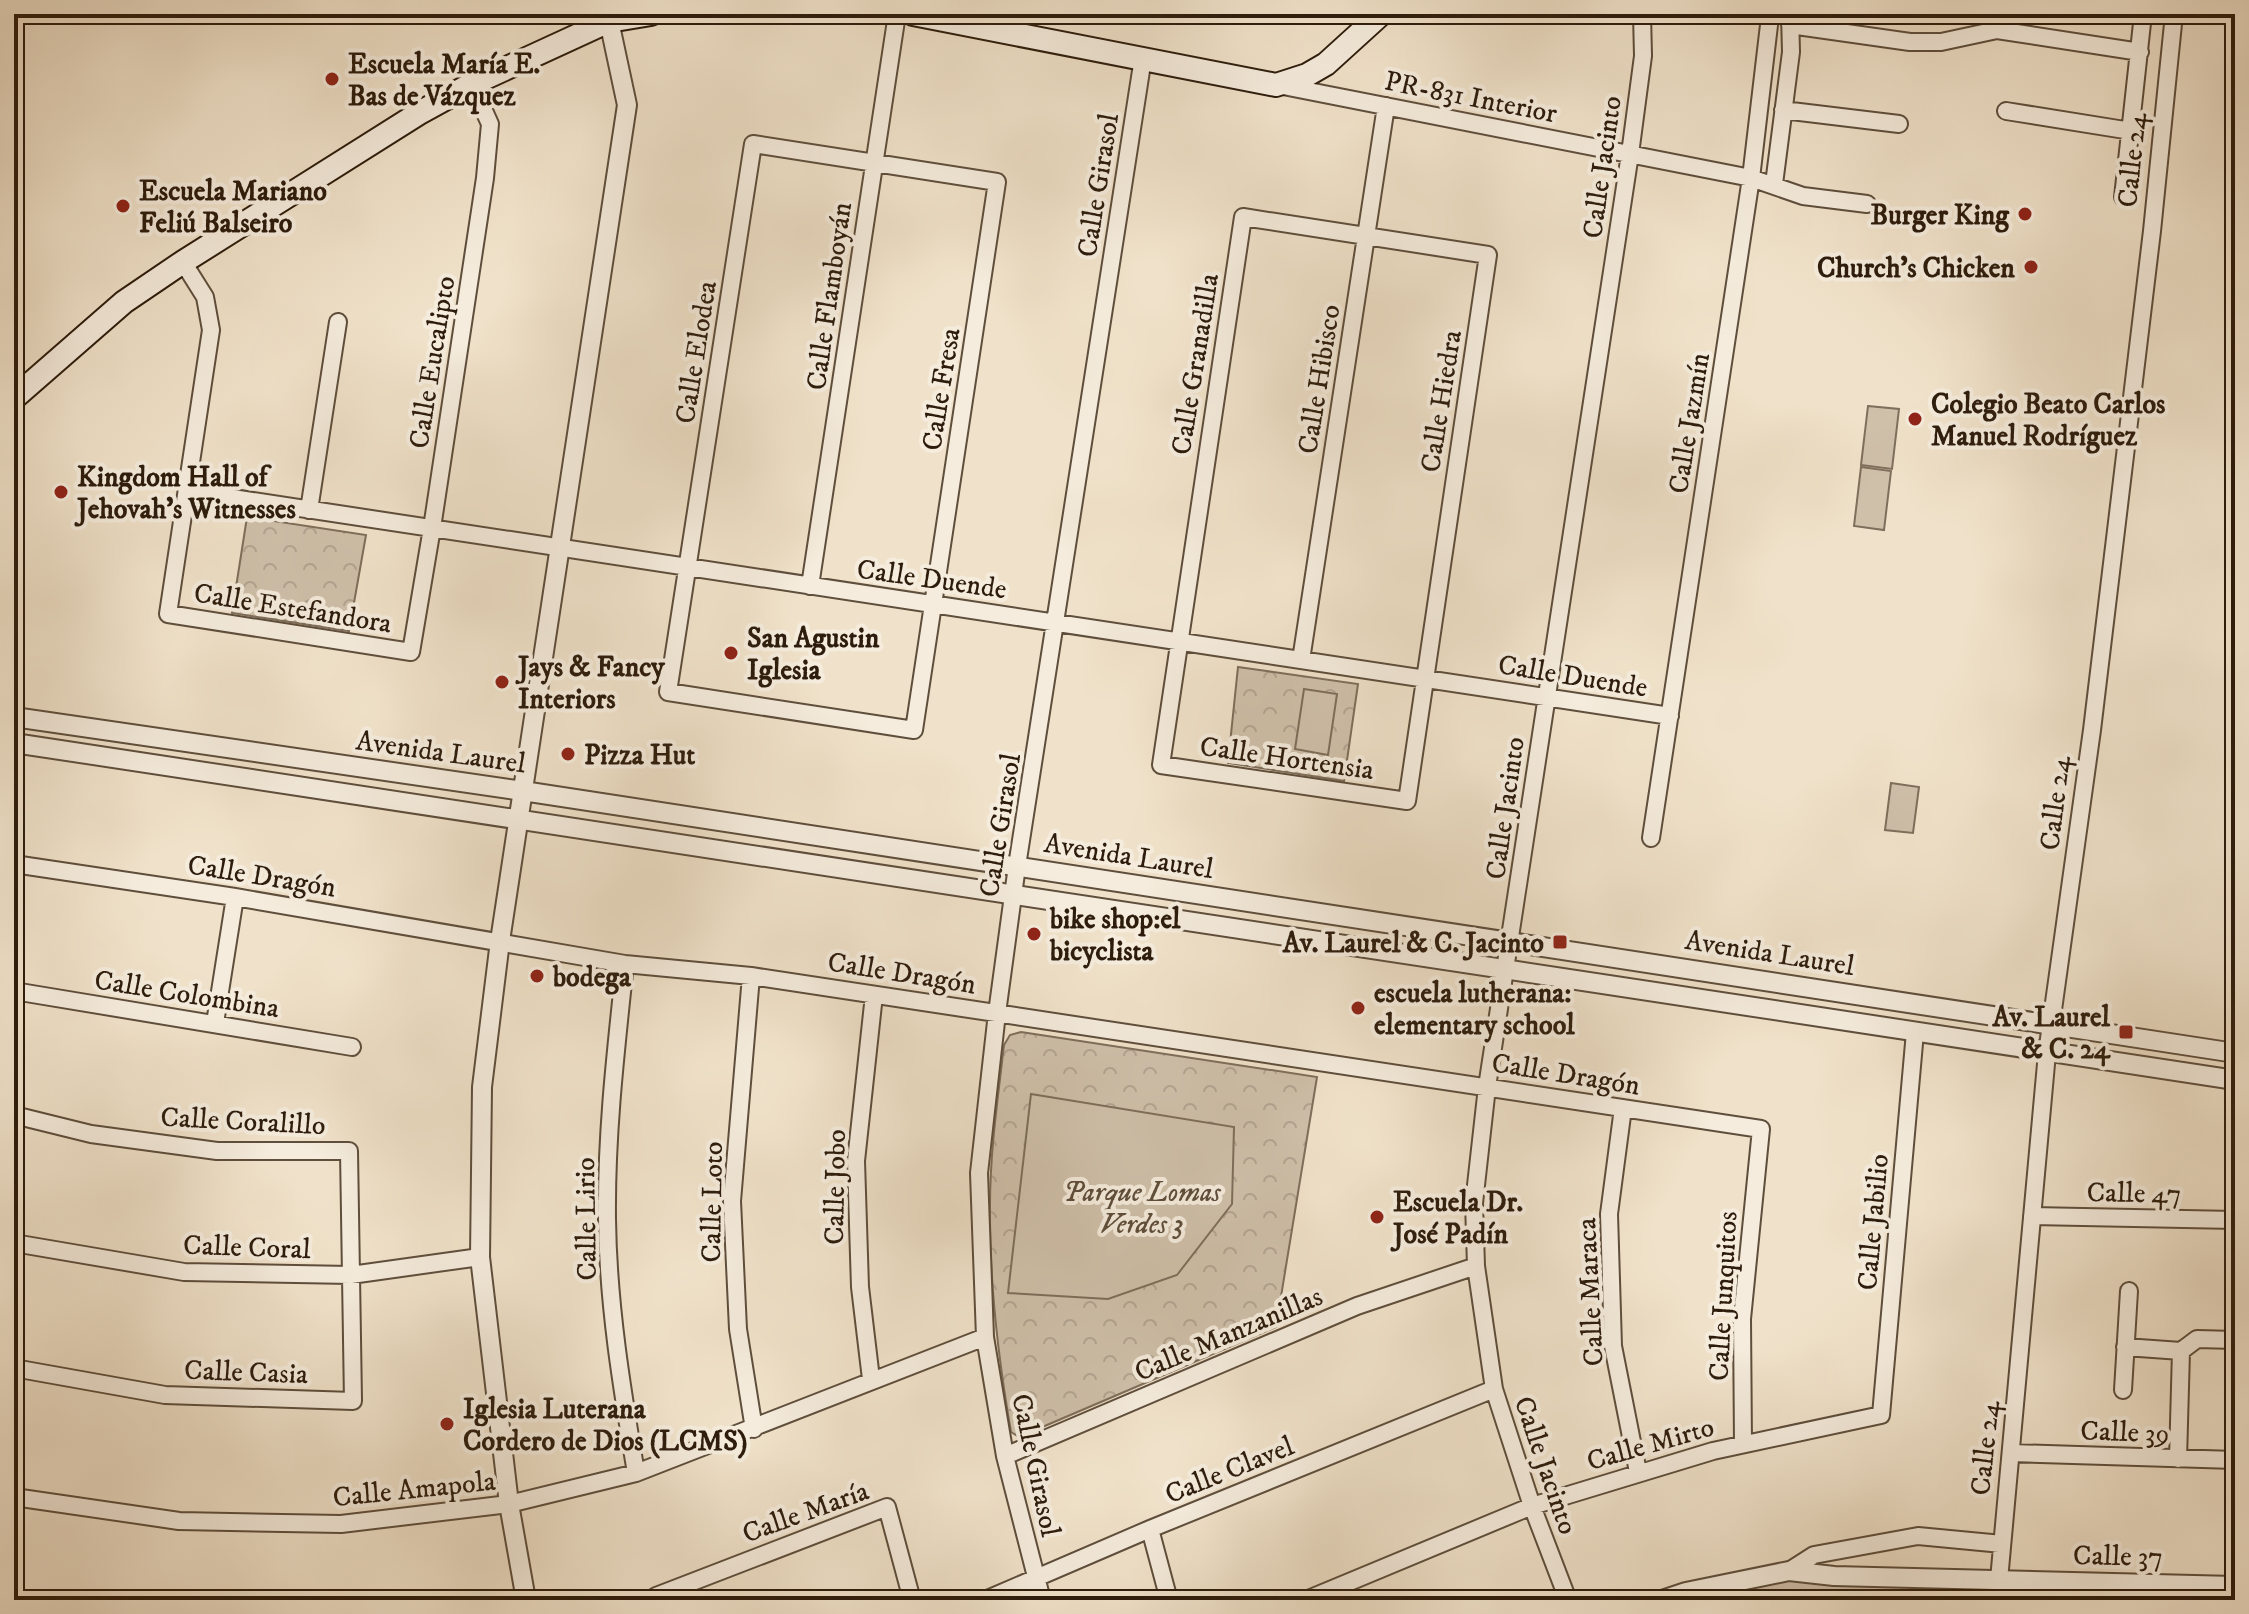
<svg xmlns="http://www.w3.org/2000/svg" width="2249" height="1614" viewBox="0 0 2249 1614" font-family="'IM FELL DW Pica',serif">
	<defs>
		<pattern id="forest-crowns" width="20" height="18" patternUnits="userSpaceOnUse" patternTransform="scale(2)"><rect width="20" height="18" fill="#cfc0aa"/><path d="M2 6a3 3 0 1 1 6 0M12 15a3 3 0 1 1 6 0" fill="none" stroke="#b2a491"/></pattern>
	</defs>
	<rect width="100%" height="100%" fill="#f0e2ca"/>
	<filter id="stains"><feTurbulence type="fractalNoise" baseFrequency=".0025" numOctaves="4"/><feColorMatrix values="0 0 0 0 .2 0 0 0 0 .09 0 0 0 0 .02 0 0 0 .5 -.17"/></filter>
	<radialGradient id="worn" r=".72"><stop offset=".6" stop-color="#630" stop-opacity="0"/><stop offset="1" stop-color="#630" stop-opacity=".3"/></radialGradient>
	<!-- forest -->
	<path fill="url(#forest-crowns)" stroke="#7e6e5b" stroke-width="2" d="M247,517L366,535L349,631L232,613Z
		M1238,667L1358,684L1344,781L1228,763Z
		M1021,1032L1317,1077L1276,1327L1019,1437L1011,1432C998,1357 989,1281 990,1205C990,1151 998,1098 1004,1045L1010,1035Z
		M1789,1571L1999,1580L1997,1600H1662Z"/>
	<!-- garden -->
	<path fill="#cfc0aa" stroke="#7e6e5b" stroke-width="2" d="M1868,406L1899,409L1892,469L1861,465Z
		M1861,467L1891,471L1884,530L1854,526Z
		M1304,689L1337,694L1328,755L1295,749Z
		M1891,783L1919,787L1913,833L1885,830Z
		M1031,1094L1234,1127L1232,1204L1177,1275L1108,1299L1008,1293Z"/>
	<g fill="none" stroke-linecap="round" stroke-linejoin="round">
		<!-- minor casing -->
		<g stroke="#5e4e3c" stroke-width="20">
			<path id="minor" d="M1790,25L1910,42H1941L1997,30L2140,52
				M1278,85L1751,178L1803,196L1867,204
				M1783,110L1899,124
				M2006,111L2131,131
				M753,144L997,182L914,730L668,692Z
				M1774,184L1791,52L1790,14
				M2123,197L2143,14
				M1243,217L1488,255L1407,801L1161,765Z
				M183,262L205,297L211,330L168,614L411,652L432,528L485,178L490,124L472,84
				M187,491L1670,716
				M309,510L338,322
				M810,586L897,14
				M1301,660L1386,106
				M1651,838L1751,178L1769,25L1768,14
				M14,864L235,897L625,964L751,976L1761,1129L1742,1319L1743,1444
				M625,964C616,1049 606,1134 607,1219C608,1305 622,1389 636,1473
				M751,976L732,1201L738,1329L754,1429
				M14,991L352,1047
				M215,1023L235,897
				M1623,1108L1609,1214L1613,1346L1638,1472
				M14,1115L91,1134L217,1151H349L353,1401L165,1395L14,1368
				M2032,1216L2235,1220
				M14,1243L184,1272L351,1275L480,1257
				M2125,1347L2181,1351
				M871,1379L860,1287L856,1161L874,995
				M2123,1390L2129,1291
				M2012,1453L2235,1460
				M1005,1456L1357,1306L1476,1266
				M2178,1459L2181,1351L2197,1339L2235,1340
				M14,1497L179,1521L341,1524L509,1504L636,1473L985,1337
				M1150,1529L1169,1600
				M1789,1571L1814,1555L1918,1536L2002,1544
				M1999,1580L2047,1053L2092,730L2152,231L2174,14
				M656,1600V1596L887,1507L912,1600
				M985,1600L1150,1529L1494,1389
				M1042,1600L1005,1456L985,1337L979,1173L997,1013L1017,866L1143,58
				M1306,1600L1532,1506L1713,1451L1881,1415L1915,1032
				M1568,1600L1532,1506L1494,1389L1476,1266L1474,1203L1487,1087L1630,154L1643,56L1642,14"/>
		</g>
		<!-- tertiary casing -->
		<g stroke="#5e4e3c" stroke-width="22">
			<path id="tertiary" d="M14,717L523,791L2235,1053
				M14,743L2235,1080
				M526,1600L509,1504L480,1257L482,1087L500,941L627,105L609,21
				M1662,1600L1686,1592L1789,1571L1834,1576L2235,1586"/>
		</g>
		<!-- secondary casing -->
		<g stroke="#2d1c0c" stroke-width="26">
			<path id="secondary" d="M913,14L1276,85L1307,75L1326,64L1381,14
				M14,398L124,302L183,262L421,112L472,84L609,21L651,14"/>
		</g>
		<!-- minor -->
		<use href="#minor" stroke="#f5ecdd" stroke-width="16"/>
		<!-- tertiary -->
		<use href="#tertiary" stroke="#f5ecdd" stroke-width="18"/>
		<!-- secondary -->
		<use href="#secondary" stroke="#f5ecdd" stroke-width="22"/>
	</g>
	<!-- markers -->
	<g fill="#8f2418" stroke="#f5ecdd" stroke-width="3">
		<circle cx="332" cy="79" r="8"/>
		<circle cx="123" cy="206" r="8"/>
		<circle cx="2025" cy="214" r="8"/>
		<circle cx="2031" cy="267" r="8"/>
		<circle cx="1915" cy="419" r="8"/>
		<circle cx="61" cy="492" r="8"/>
		<circle cx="731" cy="653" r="8"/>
		<circle cx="502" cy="682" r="8"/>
		<circle cx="568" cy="754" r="8"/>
		<circle cx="1034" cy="934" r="8"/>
		<rect x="1552" y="934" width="16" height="16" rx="4"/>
		<circle cx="537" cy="976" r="8"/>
		<circle cx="1358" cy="1008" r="8"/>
		<rect x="2118" y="1024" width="16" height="16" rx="4"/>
		<circle cx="1377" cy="1217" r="8"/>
		<circle cx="447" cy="1424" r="8"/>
	</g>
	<g text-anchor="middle" stroke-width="8" stroke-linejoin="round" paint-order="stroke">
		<!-- poi labels -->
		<g font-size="28" font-weight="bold" fill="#2d1c0c" stroke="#f5ecdd" text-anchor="start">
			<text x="348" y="73">Escuela María E.<tspan x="348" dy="32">Bas de Vázquez</tspan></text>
			<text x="139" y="200">Escuela Mariano<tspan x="139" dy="32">Feliú Balseiro</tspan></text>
			<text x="2009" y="224" text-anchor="end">Burger King</text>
			<text x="2015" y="277" text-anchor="end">Church's Chicken</text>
			<text x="1931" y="413">Colegio Beato Carlos<tspan x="1931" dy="32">Manuel Rodríguez</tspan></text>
			<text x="77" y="486">Kingdom Hall of<tspan x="77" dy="32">Jehovah’s Witnesses</tspan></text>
			<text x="747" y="647">San Agustin<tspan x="747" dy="32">Iglesia</tspan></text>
			<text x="518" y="676">Jays &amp; Fancy<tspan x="518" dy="32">Interiors</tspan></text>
			<text x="584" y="764">Pizza Hut</text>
			<text x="1050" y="928">bike shop:el<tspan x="1050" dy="32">bicyclista</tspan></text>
			<text x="1544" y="952" text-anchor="end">Av. Laurel &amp; C. Jacinto</text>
			<text x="553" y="986">bodega</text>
			<text x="1374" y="1002">escuela lutherana:<tspan x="1374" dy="32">elementary school</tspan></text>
			<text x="2110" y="1026" text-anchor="end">Av. Laurel<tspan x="2110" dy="32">&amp; C. 24</tspan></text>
			<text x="1393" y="1211">Escuela Dr.<tspan x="1393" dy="32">José Padín</tspan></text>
			<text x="463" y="1418">Iglesia Luterana<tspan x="463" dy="32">Cordero de Dios (LCMS)</tspan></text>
		</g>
		<!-- street labels -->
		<g font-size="28" fill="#2d1c0c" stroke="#f5ecdd">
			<text transform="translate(1471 96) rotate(11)" y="10">PR-831 Interior</text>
			<text transform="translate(2131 160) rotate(-84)" y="10">Calle 24</text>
			<text transform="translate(1601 167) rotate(-82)" y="10">Calle Jacinto</text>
			<text transform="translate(1097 185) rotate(-81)" y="10">Calle Girasol</text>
			<text transform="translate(828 296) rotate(-82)" y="10">Calle Flamboyán</text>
			<text transform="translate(695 352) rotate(-81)" y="10">Calle Elodea</text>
			<text transform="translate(431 362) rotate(-81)" y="10">Calle Eucalipto</text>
			<text transform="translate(1194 364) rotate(-81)" y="10">Calle Granadilla</text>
			<text transform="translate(1318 379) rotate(-81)" y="10">Calle Hibisco</text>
			<text transform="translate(940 389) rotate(-81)" y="10">Calle Fresa</text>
			<text transform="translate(1440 401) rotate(-81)" y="10">Calle Hiedra</text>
			<text transform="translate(1688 423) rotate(-81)" y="10">Calle Jazmín</text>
			<text transform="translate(932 578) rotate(8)" y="10">Calle Duende</text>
			<text transform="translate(293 607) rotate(9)" y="10">Calle Estefandora</text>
			<text transform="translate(1573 675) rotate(9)" y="10">Calle Duende</text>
			<text transform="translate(441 751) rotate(8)" y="10">Avenida Laurel</text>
			<text transform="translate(1287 757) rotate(8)" y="10">Calle Hortensia</text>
			<text transform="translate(2054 803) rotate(-83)" y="10">Calle 24</text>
			<text transform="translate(1504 808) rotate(-82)" y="10">Calle Jacinto</text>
			<text transform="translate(999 825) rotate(-81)" y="10">Calle Girasol</text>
			<text transform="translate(1129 855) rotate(9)" y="10">Avenida Laurel</text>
			<text transform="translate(262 875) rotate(9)" y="10">Calle Dragón</text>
			<text transform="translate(1770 952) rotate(9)" y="10">Avenida Laurel</text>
			<text transform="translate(902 972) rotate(9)" y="10">Calle Dragón</text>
			<text transform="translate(187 993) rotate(9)" y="10">Calle Colombina</text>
			<text transform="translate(1566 1073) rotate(9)" y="10">Calle Dragón</text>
			<text transform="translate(243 1120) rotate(3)" y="10">Calle Coralillo</text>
			<text transform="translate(834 1187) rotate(-89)" y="10">Calle Jobo</text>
			<text transform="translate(2134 1192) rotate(1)" y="10">Calle 47</text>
			<text transform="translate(711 1202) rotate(-89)" y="10">Calle Loto</text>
			<text transform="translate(585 1219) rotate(-91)" y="10">Calle Lirio</text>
			<text transform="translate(1872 1222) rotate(-85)" y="10">Calle Jabilio</text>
			<text transform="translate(247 1246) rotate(2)" y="10">Calle Coral</text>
			<text transform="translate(1589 1292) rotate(-93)" y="10">Calle Maraca</text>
			<text transform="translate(1722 1296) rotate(-87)" y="10">Calle Junquitos</text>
			<text transform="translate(1228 1333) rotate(-23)" y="10">Calle Manzanillas</text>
			<text transform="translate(246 1371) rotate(2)" y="10">Calle Casia</text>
			<text transform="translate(2125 1431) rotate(2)" y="10">Calle 39</text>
			<text transform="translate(1650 1443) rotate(-16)" y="10">Calle Mirto</text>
			<text transform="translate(1984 1448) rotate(-84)" y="10">Calle 24</text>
			<text transform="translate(1037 1465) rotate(78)" y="10">Calle Girasol</text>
			<text transform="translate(1547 1465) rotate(71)" y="10">Calle Jacinto</text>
			<text transform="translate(1229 1469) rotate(-22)" y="10">Calle Clavel</text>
			<text transform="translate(414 1488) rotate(-6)" y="10">Calle Amapola</text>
			<text transform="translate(805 1511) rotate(-20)" y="10">Calle María</text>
			<text transform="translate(2118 1555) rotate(1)" y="10">Calle 37</text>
		</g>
		<!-- park labels -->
		<g font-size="28" font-style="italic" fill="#5e4d3b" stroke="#f5ecdd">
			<text x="1142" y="1201">Parque Lomas<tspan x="1142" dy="32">Verdes 3</tspan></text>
		</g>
	</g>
	<!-- margin -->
	<rect width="2249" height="1614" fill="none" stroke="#f0e2ca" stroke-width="48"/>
	<rect x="16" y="16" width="2217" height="1582" fill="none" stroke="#2d1c0c" stroke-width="4"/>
	<rect x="24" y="24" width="2201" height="1566" fill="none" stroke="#2d1c0c" stroke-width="2"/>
	<rect width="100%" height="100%" filter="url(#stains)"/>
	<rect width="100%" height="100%" fill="url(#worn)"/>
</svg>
